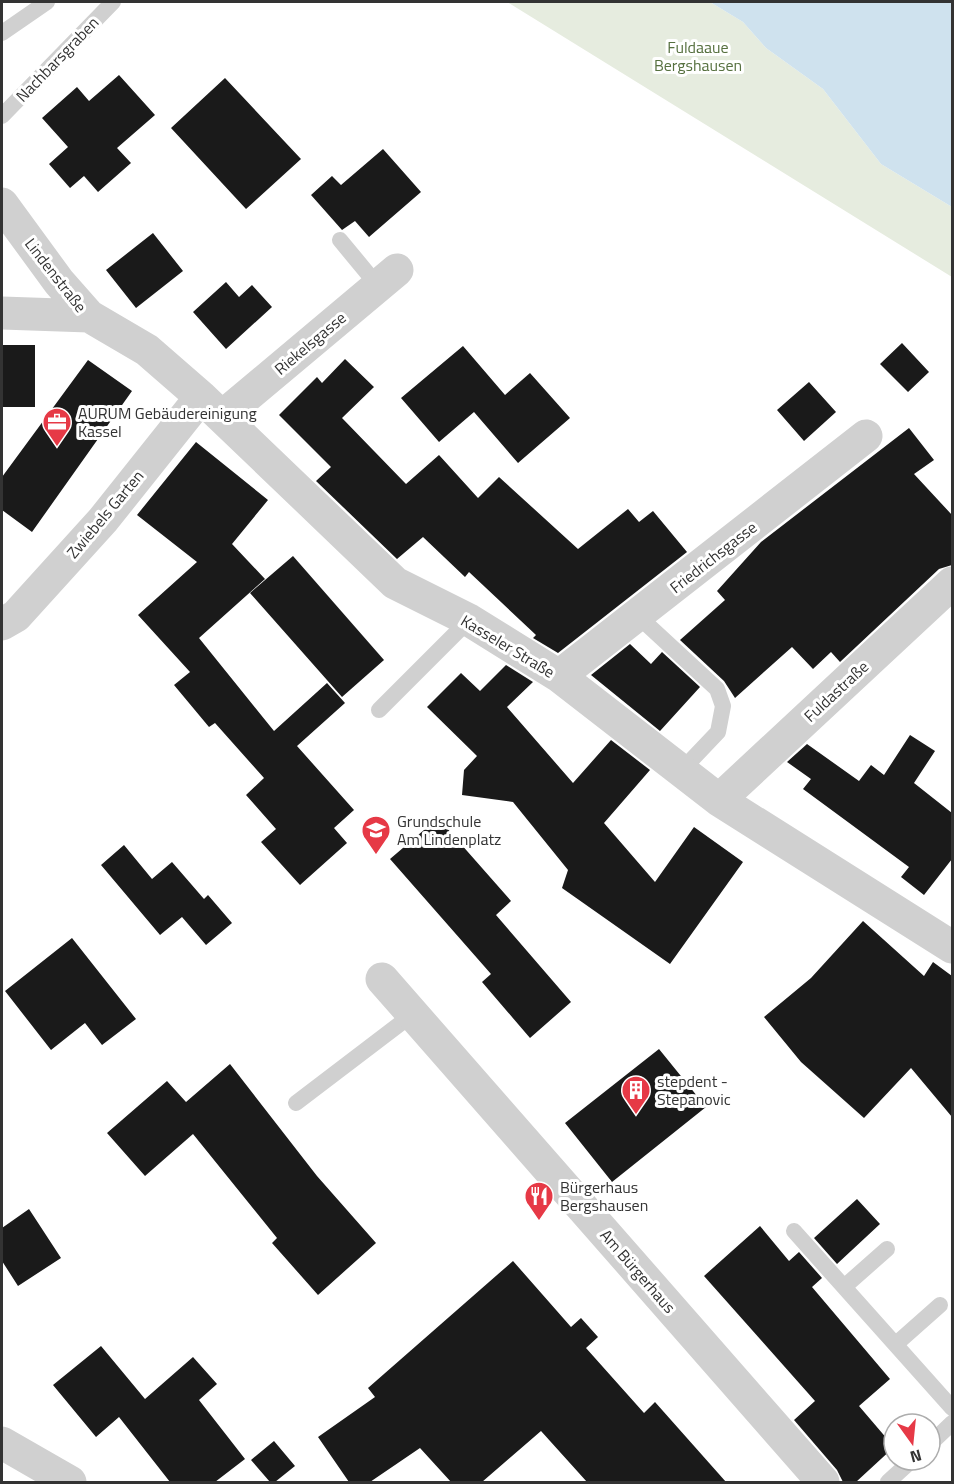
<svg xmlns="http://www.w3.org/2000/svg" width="954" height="1484" viewBox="0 0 954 1484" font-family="'Titillium Web',sans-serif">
	<rect width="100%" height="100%" fill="#fff"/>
	<!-- green -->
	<path fill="#e6ecdf" d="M507,2H710L743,22L766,48L823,89L881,164L952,207V277Z"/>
	<!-- water -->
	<path fill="#cfe2ee" d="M710,2H952V207L881,164L823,89L766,48L743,22Z"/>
	<!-- building -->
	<path fill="#1a1a1a" d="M119,75L155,115L117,148L131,163L98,192L84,176L70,188L49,164L68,147L42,118L77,87L89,101Z
		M225,78L301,159L246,209L171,128Z
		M383,149L421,192L369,237L355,221L342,230L311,195L332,176L341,185Z
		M153,233L183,271L136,308L106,270Z
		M226,282L239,297L252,285L272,307L226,349L193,312Z
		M902,343L929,372L908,392L880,364Z
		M2,345H35V407H3L2,404Z
		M463,346L505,395L530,373L570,418L518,463L474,412L439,442L401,398Z
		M345,359L374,387L342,418L406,484L439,455L478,498L499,477L578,549L628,509L639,522L653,511L687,552L558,653L533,638L536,635L469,572L465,577L423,537L397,559L316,481L331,467L279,415L317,377L322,383Z
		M88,360L132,391L32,532L2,510V477Z
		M809,382L836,412L804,441L777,410Z
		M909,428L934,460L914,474L952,515V565L939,569L840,662L831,652L813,669L792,647L735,698L724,681L680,640L725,600L717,591L761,542Z
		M196,442L268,500L232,544L265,579L199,638L274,731L327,683L345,703L297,746L354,810L334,828L347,843L300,885L261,842L276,829L246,795L264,778L215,723L209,727L174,685L190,672L138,615L197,562L137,515Z
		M293,556L384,660L342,697L250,593Z
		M630,644L651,664L662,652L700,687L660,731L591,675Z
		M506,665L533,682L507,707L573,783L611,740L650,770L604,823L655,882L694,827L743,862L670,964L562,888L568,870L513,802L462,795L464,770L477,756L427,707L461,673L480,691Z
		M910,735L935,751L914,783L952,813V859L924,895L901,877L909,867L803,789L811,779L787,762L807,744L859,781L871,765L884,775Z
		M438,818L511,901L496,915L571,1002L530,1038L482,982L491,974L390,859Z
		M124,845L152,879L172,862L204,899L208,895L232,923L206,945L182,917L160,935L101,865Z
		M863,921L924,976L933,962L952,976V1117L911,1068L864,1118L801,1062L764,1017L811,978Z
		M72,938L136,1019L102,1045L85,1023L51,1050L5,991Z
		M659,1049L706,1107L612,1182L565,1123Z
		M230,1064L317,1176L376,1243L318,1295L272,1243L277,1238L193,1134L145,1176L107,1133L167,1081L186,1102Z
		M857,1199L880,1224L837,1264L814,1238Z
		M29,1209L61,1258L18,1286L2,1261V1228Z
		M760,1226L789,1261L799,1252L822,1278L812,1287L890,1379L859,1406L894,1447L856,1482H843L837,1470L794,1420L815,1401L704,1276Z
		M513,1261L571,1327L581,1318L598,1337L586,1348L644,1413L655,1402L726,1482H587L541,1431L482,1482H451L420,1448L370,1482H349L318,1437L375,1397L368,1388Z
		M101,1346L145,1399L193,1357L217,1384L199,1400L245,1459L215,1482H170L119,1417L96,1437L53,1385Z
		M274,1441L295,1466L275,1482H270L251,1460Z"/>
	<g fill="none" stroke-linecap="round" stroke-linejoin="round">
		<!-- service -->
		<path stroke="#d0d0d0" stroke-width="16" d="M2,33L47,2
			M2,116L113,2
			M340,240L378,286
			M638,616L717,689L723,706L718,732L680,772
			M379,710L469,620
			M296,1103L413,1014
			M794,1231L952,1408
			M844,1287L887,1249
			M896,1344L940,1305
			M930,1444L952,1423
			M888,1482L912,1460"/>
		<!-- minor -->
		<path stroke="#d0d0d0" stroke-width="33" d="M2,204L59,282L89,316L147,350L201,397L395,583L469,620L559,676L719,800L952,947
			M2,313L89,316
			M223,416L397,270
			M2,624L16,616L103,520L201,397
			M559,676L866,436
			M719,800L952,583
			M382,979L823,1482"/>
		<!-- tertiary -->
		<path stroke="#d0d0d0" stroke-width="33" d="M2,1443L70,1482"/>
	</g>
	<!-- icons -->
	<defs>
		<g id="office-pin" transform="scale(1.5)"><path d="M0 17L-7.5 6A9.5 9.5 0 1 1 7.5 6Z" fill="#e63946" stroke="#fff"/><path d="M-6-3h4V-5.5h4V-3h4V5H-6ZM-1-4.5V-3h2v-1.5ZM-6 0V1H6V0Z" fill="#fff"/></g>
		<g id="school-pin" transform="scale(1.5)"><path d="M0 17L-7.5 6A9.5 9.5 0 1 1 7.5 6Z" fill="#e63946" stroke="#fff"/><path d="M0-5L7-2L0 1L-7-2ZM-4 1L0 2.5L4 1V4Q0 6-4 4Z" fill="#fff"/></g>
		<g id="building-pin" transform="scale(1.5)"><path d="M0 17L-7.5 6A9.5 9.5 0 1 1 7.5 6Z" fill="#e63946" stroke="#fff"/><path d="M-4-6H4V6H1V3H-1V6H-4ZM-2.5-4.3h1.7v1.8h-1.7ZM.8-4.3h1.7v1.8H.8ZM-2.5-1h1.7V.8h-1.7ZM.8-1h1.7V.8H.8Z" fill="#fff"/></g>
		<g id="restaurant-pin" transform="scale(1.5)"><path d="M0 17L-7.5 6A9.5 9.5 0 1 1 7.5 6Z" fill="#e63946" stroke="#fff"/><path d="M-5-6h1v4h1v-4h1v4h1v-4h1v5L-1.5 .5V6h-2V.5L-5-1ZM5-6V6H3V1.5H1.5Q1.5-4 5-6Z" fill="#fff"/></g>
	</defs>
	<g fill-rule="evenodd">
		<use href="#office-pin" x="57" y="422"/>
		<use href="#school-pin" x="376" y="830"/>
		<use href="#building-pin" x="636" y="1090"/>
		<use href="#restaurant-pin" x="539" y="1196"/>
	</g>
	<g text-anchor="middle" stroke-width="6" stroke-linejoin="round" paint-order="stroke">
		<!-- park labels -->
		<g font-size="16" fill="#56703f" stroke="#fff">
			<text x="698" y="53">Fuldaaue<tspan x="698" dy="18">Bergshausen</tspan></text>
		</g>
		<!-- street labels -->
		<g font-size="16" fill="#333" stroke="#fff">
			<text transform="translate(57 59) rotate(-46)" y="6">Nachbarsgraben</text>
			<text transform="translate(56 275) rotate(52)" y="6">Lindenstraße</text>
			<text transform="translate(310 343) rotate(-40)" y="6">Riekelsgasse</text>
			<text transform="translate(105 514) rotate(-50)" y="6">Zwiebels Garten</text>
			<text transform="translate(713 557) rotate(-38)" y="6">Friedrichsgasse</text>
			<text transform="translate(508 646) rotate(31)" y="6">Kasseler Straße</text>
			<text transform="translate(836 691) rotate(-43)" y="6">Fuldastraße</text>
			<text transform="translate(638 1271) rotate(49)" y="6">Am Bürgerhaus</text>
		</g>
		<!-- poi labels -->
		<g font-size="16" fill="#333" stroke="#fff" text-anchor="start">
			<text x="78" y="419">AURUM Gebäudereinigung<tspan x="78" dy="18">Kassel</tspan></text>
			<text x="397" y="827">Grundschule<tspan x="397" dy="18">Am Lindenplatz</tspan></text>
			<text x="657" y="1087">stepdent -<tspan x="657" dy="18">Stepanovic</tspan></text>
			<text x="560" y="1193">Bürgerhaus<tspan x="560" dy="18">Bergshausen</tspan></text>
		</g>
	</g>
	<!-- border -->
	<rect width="954" height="1484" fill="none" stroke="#333333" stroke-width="6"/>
	<!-- north arrow -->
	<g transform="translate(912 1442) rotate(165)"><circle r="28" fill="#ffffff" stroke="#adadad" stroke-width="1.5"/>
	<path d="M0-4.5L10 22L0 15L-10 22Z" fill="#e63946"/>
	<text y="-9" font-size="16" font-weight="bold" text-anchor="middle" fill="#333333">N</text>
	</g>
</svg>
